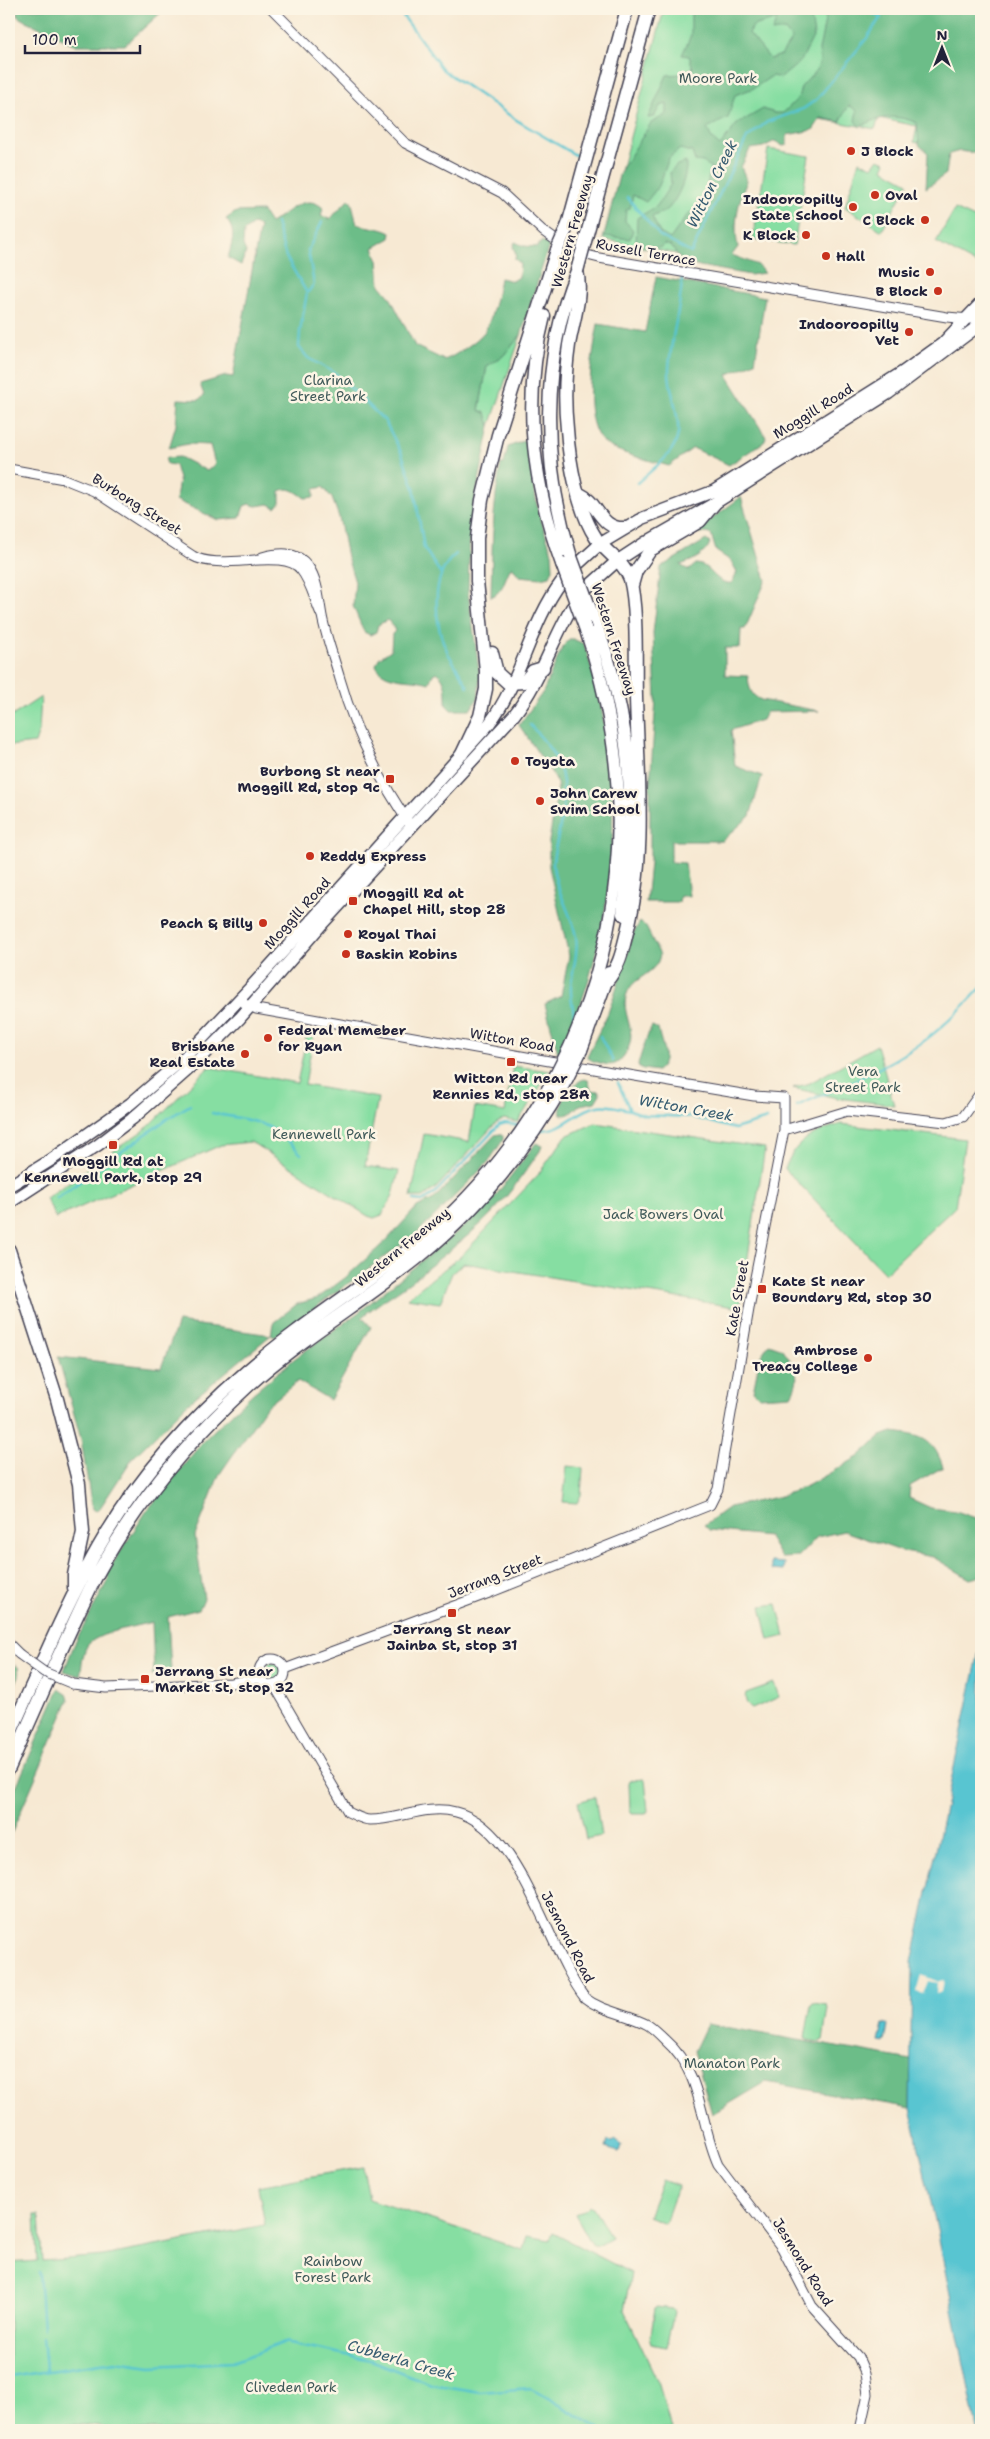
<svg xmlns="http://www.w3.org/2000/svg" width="990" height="2439" viewBox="0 0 990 2439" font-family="'Shantell Sans',sans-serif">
	<rect width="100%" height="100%" fill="#fcf5e5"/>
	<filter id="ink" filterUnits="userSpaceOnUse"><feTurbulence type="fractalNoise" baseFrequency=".02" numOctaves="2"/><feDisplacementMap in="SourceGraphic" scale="10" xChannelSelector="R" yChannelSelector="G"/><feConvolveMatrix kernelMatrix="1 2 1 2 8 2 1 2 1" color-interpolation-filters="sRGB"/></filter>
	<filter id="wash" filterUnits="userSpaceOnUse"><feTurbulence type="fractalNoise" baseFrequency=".0096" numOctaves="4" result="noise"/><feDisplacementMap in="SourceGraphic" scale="20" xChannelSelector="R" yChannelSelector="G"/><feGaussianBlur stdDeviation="1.12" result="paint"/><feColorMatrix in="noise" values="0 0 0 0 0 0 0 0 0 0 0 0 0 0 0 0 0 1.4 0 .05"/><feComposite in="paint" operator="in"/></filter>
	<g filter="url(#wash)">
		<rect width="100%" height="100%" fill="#f7e9d3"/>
		<!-- green -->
		<path fill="#86dea2" stroke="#54806e" d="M664,9H981V154L914,142L917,126L879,118L875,129L815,118L746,144L707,260L603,239Z
			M768,149L809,156L794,245L753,239Z
			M878,159L886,162L883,169L908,183L882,231L845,207L859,161L872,167Z
			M955,209L981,221V267L936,242Z
			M521,335L490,426L486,414L479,411L487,366L503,356Z
			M41,697L39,731L35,743L9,746V718Z
			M308,1030L314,1031L305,1085L378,1098L365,1166L399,1171L393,1195L382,1215L374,1218L368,1216L251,1142L221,1145L56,1218L46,1198L148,1127L209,1067L297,1083Z
			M877,1045L894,1105L837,1098L793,1088L810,1083Z
			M513,1066L550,1071L518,1122L504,1119L495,1124L436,1188L423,1197H411L424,1134L469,1142L475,1107L505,1112Z
			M595,1123L765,1148L740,1308L464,1263L452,1273L440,1303L407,1298L461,1256L537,1176L566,1136Z
			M841,1124L965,1139L955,1207L885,1273L785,1169C795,1140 814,1132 841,1124Z
			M567,1466L583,1468L581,1495L577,1503L563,1502Z
			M777,1604L785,1636L769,1640L761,1606Z
			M264 1672a9 9 0 1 1 18 0a9 9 0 1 1-18 0Z
			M774,1683L779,1697L752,1709C747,1706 744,1699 746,1693Z
			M645,1779L648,1811L646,1814H632L630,1811L629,1783L630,1780Z
			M595,1797L601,1836L586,1839L578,1802Z
			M813,2003L827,2005L828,2008L823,2040L819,2042L807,2040L805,2037L811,2005Z
			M363,2167L369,2199L523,2250L527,2236L550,2240L553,2233L631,2273L624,2310L659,2384L669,2422L673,2430H125L84,2425L9,2423V2263L37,2261L35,2215H39L42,2261L103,2256L265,2225L258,2186Z
			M662,2180L678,2186L665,2223L648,2216Z
			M590,2206L593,2207L611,2238L597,2246H593L575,2214Z
			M658,2307L672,2309L674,2312L666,2347L651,2344L650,2341L655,2309Z"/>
		<!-- forest -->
		<path fill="#6cbd88" stroke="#477062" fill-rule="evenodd" d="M17,9H165L125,45H75L18,17Z
			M691,9H808L810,11L814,35L801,61L781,78L772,76L754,88L735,95L728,118L707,128L712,139L720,146L737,124L763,109L775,113H783L798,98L801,87L817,70L820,60L819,50L826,15L823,9H981V154L960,151L949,154L946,174L926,188L928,153L919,145L917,123C896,114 880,116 860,127L855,121L857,111L849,105L840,122L821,118L813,130L787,135V145L783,146L775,141L763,147L750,149L741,167L747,181C738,202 733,225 738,247L732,255L758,265L764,273L750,275L683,263L671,246L664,244L662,247C653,249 642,250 636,242L637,218L657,206L671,184L670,172L677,165L686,162C687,177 679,196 669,208C666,212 657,214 652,217L660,233L670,239L688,214L696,210L705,194L711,167L703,162L695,161L692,152L680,149L669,158L659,186L646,202L633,195L630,208L626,210L625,221L633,230L630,239L604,236L620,172L651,123L667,114V104L660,106L654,117L648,118L667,75L681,74L693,68L689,56L682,55L691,35ZM777,19L772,32L785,30L792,39L781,55L770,59L749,33L753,26Z
			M349,199C354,205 354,216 357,224C369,228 380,227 391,233L390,238L373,248L378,260L380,285L390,297L415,346L444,360C454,357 479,340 485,331C493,316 497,295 500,278L513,281L519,277L520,263L515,259L516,254L513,247L515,242L524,246L537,247L542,241L549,245L521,335L503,356L487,366L479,410L486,413L490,426L470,525L468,592L480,677L478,698L470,710H451L446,705C446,693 447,680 437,672L433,674L429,683C412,677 384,683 376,665L379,658L391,650L392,634L395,631L391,623L387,620L378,625L376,632L370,635L364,632L353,606L355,582L347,557L339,517L332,498L323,487L314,489V497L305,498C296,492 291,486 280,491V503L276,508L269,504L256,506L249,504L244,506L240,518L218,520L176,500L179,479L175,465L167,464L165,458L180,457L207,471L215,464L210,445L188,444L169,448L176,425L178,399L199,400L204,395L200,384L226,376L233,377L260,226L253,224L244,231L243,245L246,252L241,265L228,258C232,242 237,232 226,219L236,212L262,211L270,223C286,215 304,191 323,208L321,216L330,219Z
			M656,277L765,297L755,362L727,375L766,437L764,442L729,465L693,448L669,466C652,461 621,454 607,445C578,427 593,352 598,324L645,332Z
			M526,440L538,511L552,553L553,569L550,576L541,578L519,576L512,566C504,577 505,591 491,597C492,552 492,508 501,464H504L508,447Z
			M741,497L766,580L745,629H741L740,648H725V675L748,676C749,687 750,695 761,700L819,711L766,712L762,720L731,730L735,766L762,776L750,816L722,841H671V862L685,863L689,896H680L679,902H646L650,863V785L656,699L653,633L661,567L706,540L710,543C705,556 690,562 680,565L689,570L696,564C712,565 715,585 732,583L737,572L731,561L716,551L711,534L694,532Z
			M569,639H573L584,644C620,751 622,866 590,975C583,1001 572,1025 562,1049L558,1053L545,1004L561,996L569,956L549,867V841L558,787L555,778L519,725L543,692L562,648Z
			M640,922L646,927L660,955C657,974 635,976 628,991C617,1015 643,1031 623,1057C618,1064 613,1066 604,1064C597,1062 591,1062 587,1056L608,1013L627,957L632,935Z
			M652,1026L658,1029C661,1044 671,1061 657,1071L643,1069L638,1066C638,1062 649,1030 652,1026Z
			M584,1079L588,1080L591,1090L599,1091L600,1094L595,1102L580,1105L569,1114L561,1115C558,1103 572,1083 584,1079Z
			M499,1134L503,1136V1140L489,1161L467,1184L416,1234L275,1337L271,1335L186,1405L132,1459L100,1508L95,1511L92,1509L81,1439L58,1357L161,1368L178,1322L271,1335L273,1323L297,1304L318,1298L345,1278L387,1240L417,1207L434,1199L495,1135Z
			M536,1143L542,1146L540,1151C522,1176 505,1201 483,1222C463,1241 439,1258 418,1276C400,1291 380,1301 362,1317L371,1327L330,1400L298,1381L266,1407L219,1475L195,1536L204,1599L199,1609L168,1617L171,1671L174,1674L151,1675L154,1671L152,1622C137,1626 95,1633 87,1646C82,1654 82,1668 80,1676L64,1671L74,1645L109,1578L106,1574L146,1512L204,1440L251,1395L294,1359L359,1312L468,1223L493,1199Z
			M769,1344L783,1349C794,1367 803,1375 791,1395L759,1397L753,1391L760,1357Z
			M892,1432C920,1435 934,1438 943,1467L910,1486L909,1498L931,1508L956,1511L981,1520V1576L970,1579L933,1557L904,1552L844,1531L817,1537L798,1557L781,1558L768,1536L709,1530L704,1525L729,1507L778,1497L807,1486L858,1457L881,1436Z
			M15,1665L18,1667L19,1676L9,1699V1677Z
			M59,1689L68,1695L69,1700L9,1839V1803Z
			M707,2024L911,2060L910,2108L766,2082L712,2114L694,2051Z"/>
		<!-- water -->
		<path fill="#58c5d1" stroke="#3d7486" d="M771,1562L784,1563L783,1571L771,1570Z
			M981,1642V2430H977L938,2234L910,2108L912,1962Z
			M883,2024L888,2025L885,2042L879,2041Z
			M614,2140L621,2145L619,2152L605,2148L607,2141L612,2142Z"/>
		<!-- pier -->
		<path fill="#f7e9d3" d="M921,1975L939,1982L944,1981L942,1992L936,1994L937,1983L928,1981L923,1994L916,1992Z"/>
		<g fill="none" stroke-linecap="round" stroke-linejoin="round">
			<!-- stream -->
			<path stroke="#58c5d1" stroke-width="2.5" d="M398,9L443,70L518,121L577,156
				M866,9L881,18
				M627,197L660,236L691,253L747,138L767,122L803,109L817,99L867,38L886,9
				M276,223L286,257L307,293L300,331L299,347L308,358L335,373L385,421L402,454L414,488L424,548L441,574
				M308,292L314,284L308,250L322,222
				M637,483C651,470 675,455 678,434C681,417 668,388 669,370C670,337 682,307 682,275
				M456,554C429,575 434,625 448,653C454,664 462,675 468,687
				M530,725C565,762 569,781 559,831C557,843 553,853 553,865C555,891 572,912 576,937C579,954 572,969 571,986C570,995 573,1006 574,1016
				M600,1036L613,1061
				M618,1083L630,1110L645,1115L692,1117L735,1129L767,1119
				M797,1106C837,1088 878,1072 915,1047C940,1031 961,1009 981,988
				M212,1113C256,1122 270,1119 301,1154
				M540,1130C564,1131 576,1110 598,1106C609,1104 620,1108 630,1110
				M57,1198L167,1119L190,1105
				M414,1200L422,1201L434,1194L499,1125L506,1123L520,1126
				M39,2272L43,2329
				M43,2337L46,2370
				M9,2377L115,2361L151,2366L233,2362L285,2342L370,2360L431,2384L480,2392L531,2388L602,2430"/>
		</g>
	</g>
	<g filter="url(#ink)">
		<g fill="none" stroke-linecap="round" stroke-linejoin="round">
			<!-- tertiary casing -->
			<g stroke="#424052" stroke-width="11">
				<path id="tertiary" d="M9,469L64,479L94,491L193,556C220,572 284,547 301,570C311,582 315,602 322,616
					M262,557C278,553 296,550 308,566C318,580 319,600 322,616C326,637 334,658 340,679C355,732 380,781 411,826
					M245,1004L256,1009L617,1073L754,1096L784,1098V1130L750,1303L718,1489L710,1505L489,1593L285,1669
					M784,1130L847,1111L946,1122L963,1117L981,1092
					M9,1644L19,1654
					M259 1672a13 13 0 1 1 26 0a13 13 0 1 1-26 0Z
					M73,1684L106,1688L231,1683L260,1678
					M274,1685L348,1812C355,1815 362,1820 370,1820C399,1820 426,1804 456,1812C521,1828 548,1951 585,1998C603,2012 628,2014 648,2025C654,2029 660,2035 665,2040C703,2073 699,2121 718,2164L782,2248L812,2306L858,2357L865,2373L868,2394L860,2430"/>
			</g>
			<!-- secondary casing -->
			<g stroke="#424052" stroke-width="11">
				<path id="secondary" d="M272,9L405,143L502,193L543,231L561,244L579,253L599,258L947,317L981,320"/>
			</g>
			<!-- trunk casing -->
			<g stroke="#424052" stroke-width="14">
				<path id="trunk" d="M643,518L714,491L903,372L942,344L981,303
					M650,540L715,503L889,393L981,324
					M579,563L600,544L640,520
					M588,587L617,561L646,542
					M9,1186L51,1160L130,1104L182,1060L250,988L489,724C522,681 529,625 562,581
					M9,1203L98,1145L132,1119L191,1067L240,1018L322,924L514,715C540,682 551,643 572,607"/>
			</g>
			<!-- motorway casing -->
			<g stroke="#424052" stroke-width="15">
				<path id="motorway" d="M568,225L627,9
					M587,234L649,9
					M577,271C583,295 573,321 569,345C565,373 564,401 567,429C569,461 578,511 596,538C606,553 624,562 630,579C638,611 635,663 636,697C638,776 647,855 627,932C622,952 620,965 607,981
					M544,316C522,399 533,485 562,564
					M580,494C598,502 600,530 625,528
					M652,549L700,521L715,503
					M570,554C542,464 540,360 577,271
					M632,585L636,571L649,552
					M593,617C631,712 638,814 623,914
					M492,653L497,673L508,683L524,682L533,671L543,668
					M462,754L480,716L486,689V671L477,581V538L482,500L498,435L557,250
					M570,1047C630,911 633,770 586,630
					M581,1050L609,973
					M9,1250L57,1399L79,1484L83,1532L74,1575V1588
					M42,1662C59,1624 77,1585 98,1548C136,1481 188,1422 246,1372C304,1321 371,1282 430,1233C481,1189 524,1134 556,1075
					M53,1668C68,1636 82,1603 99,1571C138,1500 189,1440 249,1385C302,1337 365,1301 421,1255C481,1206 529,1146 567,1078
					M9,1736L37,1674
					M9,1768L48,1680"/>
			</g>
			<!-- tertiary -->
			<use href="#tertiary" stroke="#fff" stroke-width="9"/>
			<!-- secondary -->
			<use href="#secondary" stroke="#fff" stroke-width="9"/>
			<!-- trunk -->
			<use href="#trunk" stroke="#fff" stroke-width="11"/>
			<!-- motorway -->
			<use href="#motorway" stroke="#fff" stroke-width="12"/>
			<!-- tertiary-bridge casing -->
			<g stroke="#424052" stroke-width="11" stroke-linecap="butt">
				<path id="tertiary-bridge" d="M19,1654L44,1672L73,1684"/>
			</g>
			<!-- motorway-bridge casing -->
			<g stroke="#424052" stroke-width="15" stroke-linecap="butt">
				<path id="motorway-bridge" d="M557,250L568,225
					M577,271L587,234
					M570,554L593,617
					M562,564L586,630
					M556,1075L570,1047
					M567,1078L581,1050"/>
			</g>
			<!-- tertiary-bridge -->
			<use href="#tertiary-bridge" stroke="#fff" stroke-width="9"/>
			<!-- motorway-bridge -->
			<use href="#motorway-bridge" stroke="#fff" stroke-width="12"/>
		</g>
	</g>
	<!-- markers -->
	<g fill="#c8321e" stroke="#fcf5e5" stroke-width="2">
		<circle cx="851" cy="151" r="5"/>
		<circle cx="875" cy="195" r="5"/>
		<circle cx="853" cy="207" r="5"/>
		<circle cx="925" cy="220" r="5"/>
		<circle cx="806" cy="235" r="5"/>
		<circle cx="826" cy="256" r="5"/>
		<circle cx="930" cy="272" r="5"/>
		<circle cx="938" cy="291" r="5"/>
		<circle cx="909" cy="332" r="5"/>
		<circle cx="515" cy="761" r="5"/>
		<rect x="385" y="774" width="10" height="10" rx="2.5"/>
		<circle cx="540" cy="801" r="5"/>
		<circle cx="310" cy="856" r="5"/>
		<rect x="348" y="896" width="10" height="10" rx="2.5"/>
		<circle cx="263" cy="923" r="5"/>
		<circle cx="348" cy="934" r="5"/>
		<circle cx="346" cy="954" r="5"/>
		<circle cx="268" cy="1038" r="5"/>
		<circle cx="245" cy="1054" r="5"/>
		<rect x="506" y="1057" width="10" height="10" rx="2.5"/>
		<rect x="108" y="1140" width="10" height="10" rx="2.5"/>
		<rect x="757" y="1284" width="10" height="10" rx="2.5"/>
		<circle cx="868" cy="1358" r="5"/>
		<rect x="447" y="1608" width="10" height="10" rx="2.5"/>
		<rect x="140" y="1674" width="10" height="10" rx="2.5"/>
	</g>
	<g text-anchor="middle" stroke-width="5" stroke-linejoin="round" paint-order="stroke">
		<!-- park labels -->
		<g font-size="14" fill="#405a5a" stroke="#fcf5e5">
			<text x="718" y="83">Moore Park</text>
			<text x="328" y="385">Clarina<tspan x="328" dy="16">Street Park</tspan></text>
			<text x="863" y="1076">Vera<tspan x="863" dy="16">Street Park</tspan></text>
			<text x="324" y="1139">Kennewell Park</text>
			<text x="663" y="1219">Jack Bowers Oval</text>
			<text x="732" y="2068">Manaton Park</text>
			<text x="333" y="2266">Rainbow<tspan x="333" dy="16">Forest Park</tspan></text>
			<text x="291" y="2392">Cliveden Park</text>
		</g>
		<!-- poi labels -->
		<g font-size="14" font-weight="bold" fill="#22223b" stroke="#fcf5e5" text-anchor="start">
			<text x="861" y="156">J Block</text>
			<text x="885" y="200">Oval</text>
			<text x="843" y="204" text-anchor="end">Indooroopilly<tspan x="843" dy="16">State School</tspan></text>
			<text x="915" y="225" text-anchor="end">C Block</text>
			<text x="796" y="240" text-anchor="end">K Block</text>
			<text x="836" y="261">Hall</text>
			<text x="920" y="277" text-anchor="end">Music</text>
			<text x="928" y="296" text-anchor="end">B Block</text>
			<text x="899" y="329" text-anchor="end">Indooroopilly<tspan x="899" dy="16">Vet</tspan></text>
			<text x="525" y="766">Toyota</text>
			<text x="380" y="776" text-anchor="end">Burbong St near<tspan x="380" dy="16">Moggill Rd, stop 9c</tspan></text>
			<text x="550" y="798">John Carew<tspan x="550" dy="16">Swim School</tspan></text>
			<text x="320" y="861">Reddy Express</text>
			<text x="363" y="898">Moggill Rd at<tspan x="363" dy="16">Chapel Hill, stop 28</tspan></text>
			<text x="253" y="928" text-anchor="end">Peach &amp; Billy</text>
			<text x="358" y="939">Royal Thai</text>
			<text x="356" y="959">Baskin Robins</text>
			<text x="278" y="1035">Federal Memeber<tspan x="278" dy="16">for Ryan</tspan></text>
			<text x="235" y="1051" text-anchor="end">Brisbane<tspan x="235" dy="16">Real Estate</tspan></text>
			<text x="511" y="1083" text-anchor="middle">Witton Rd near<tspan x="511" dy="16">Rennies Rd, stop 28A</tspan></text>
			<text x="113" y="1166" text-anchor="middle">Moggill Rd at<tspan x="113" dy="16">Kennewell Park, stop 29</tspan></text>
			<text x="772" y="1286">Kate St near<tspan x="772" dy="16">Boundary Rd, stop 30</tspan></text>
			<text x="858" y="1355" text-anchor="end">Ambrose<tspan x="858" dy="16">Treacy College</tspan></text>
			<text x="452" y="1634" text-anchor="middle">Jerrang St near<tspan x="452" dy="16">Jainba St, stop 31</tspan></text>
			<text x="155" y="1676">Jerrang St near<tspan x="155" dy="16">Market St, stop 32</tspan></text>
		</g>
		<!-- street labels -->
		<g font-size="14" fill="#22223b" stroke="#fcf5e5">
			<text transform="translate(572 231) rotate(-74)" y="5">Western Freeway</text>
			<text transform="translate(646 252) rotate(10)" y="5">Russell Terrace</text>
			<text transform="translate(813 411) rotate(-32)" y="5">Moggill Road</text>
			<text transform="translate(137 504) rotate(32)" y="5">Burbong Street</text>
			<text transform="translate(614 639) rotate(72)" y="5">Western Freeway</text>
			<text transform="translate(297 913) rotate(-48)" y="5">Moggill Road</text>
			<text transform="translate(512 1040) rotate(10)" y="5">Witton Road</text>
			<text transform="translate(402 1247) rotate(-39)" y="5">Western Freeway</text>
			<text transform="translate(737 1298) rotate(-80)" y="5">Kate Street</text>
			<text transform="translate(495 1576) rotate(-21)" y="5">Jerrang Street</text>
			<text transform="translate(568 1937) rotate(63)" y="5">Jesmond Road</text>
			<text transform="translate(803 2262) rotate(58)" y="5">Jesmond Road</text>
		</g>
		<!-- water labels -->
		<g font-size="15" font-style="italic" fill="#355b70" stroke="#fcf5e5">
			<text transform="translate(712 184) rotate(-64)" y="5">Witton Creek</text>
			<text transform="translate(686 1108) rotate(10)" y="5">Witton Creek</text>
			<text transform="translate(401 2360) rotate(16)" y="5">Cubberla Creek</text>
		</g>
	</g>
	<!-- margin -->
	<rect width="990" height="2439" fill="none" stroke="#fcf5e5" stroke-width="30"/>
	<!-- north arrow -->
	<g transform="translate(942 48)" stroke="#fcf5e5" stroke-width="4" paint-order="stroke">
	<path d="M0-4L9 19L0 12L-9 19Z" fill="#22223b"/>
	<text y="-8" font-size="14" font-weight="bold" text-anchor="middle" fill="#22223b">N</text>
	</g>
	<!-- scale -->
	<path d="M25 45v8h115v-8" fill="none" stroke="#22223b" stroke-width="2.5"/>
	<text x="32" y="45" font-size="15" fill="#22223b" stroke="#fcf5e5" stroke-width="4" paint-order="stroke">100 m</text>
</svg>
